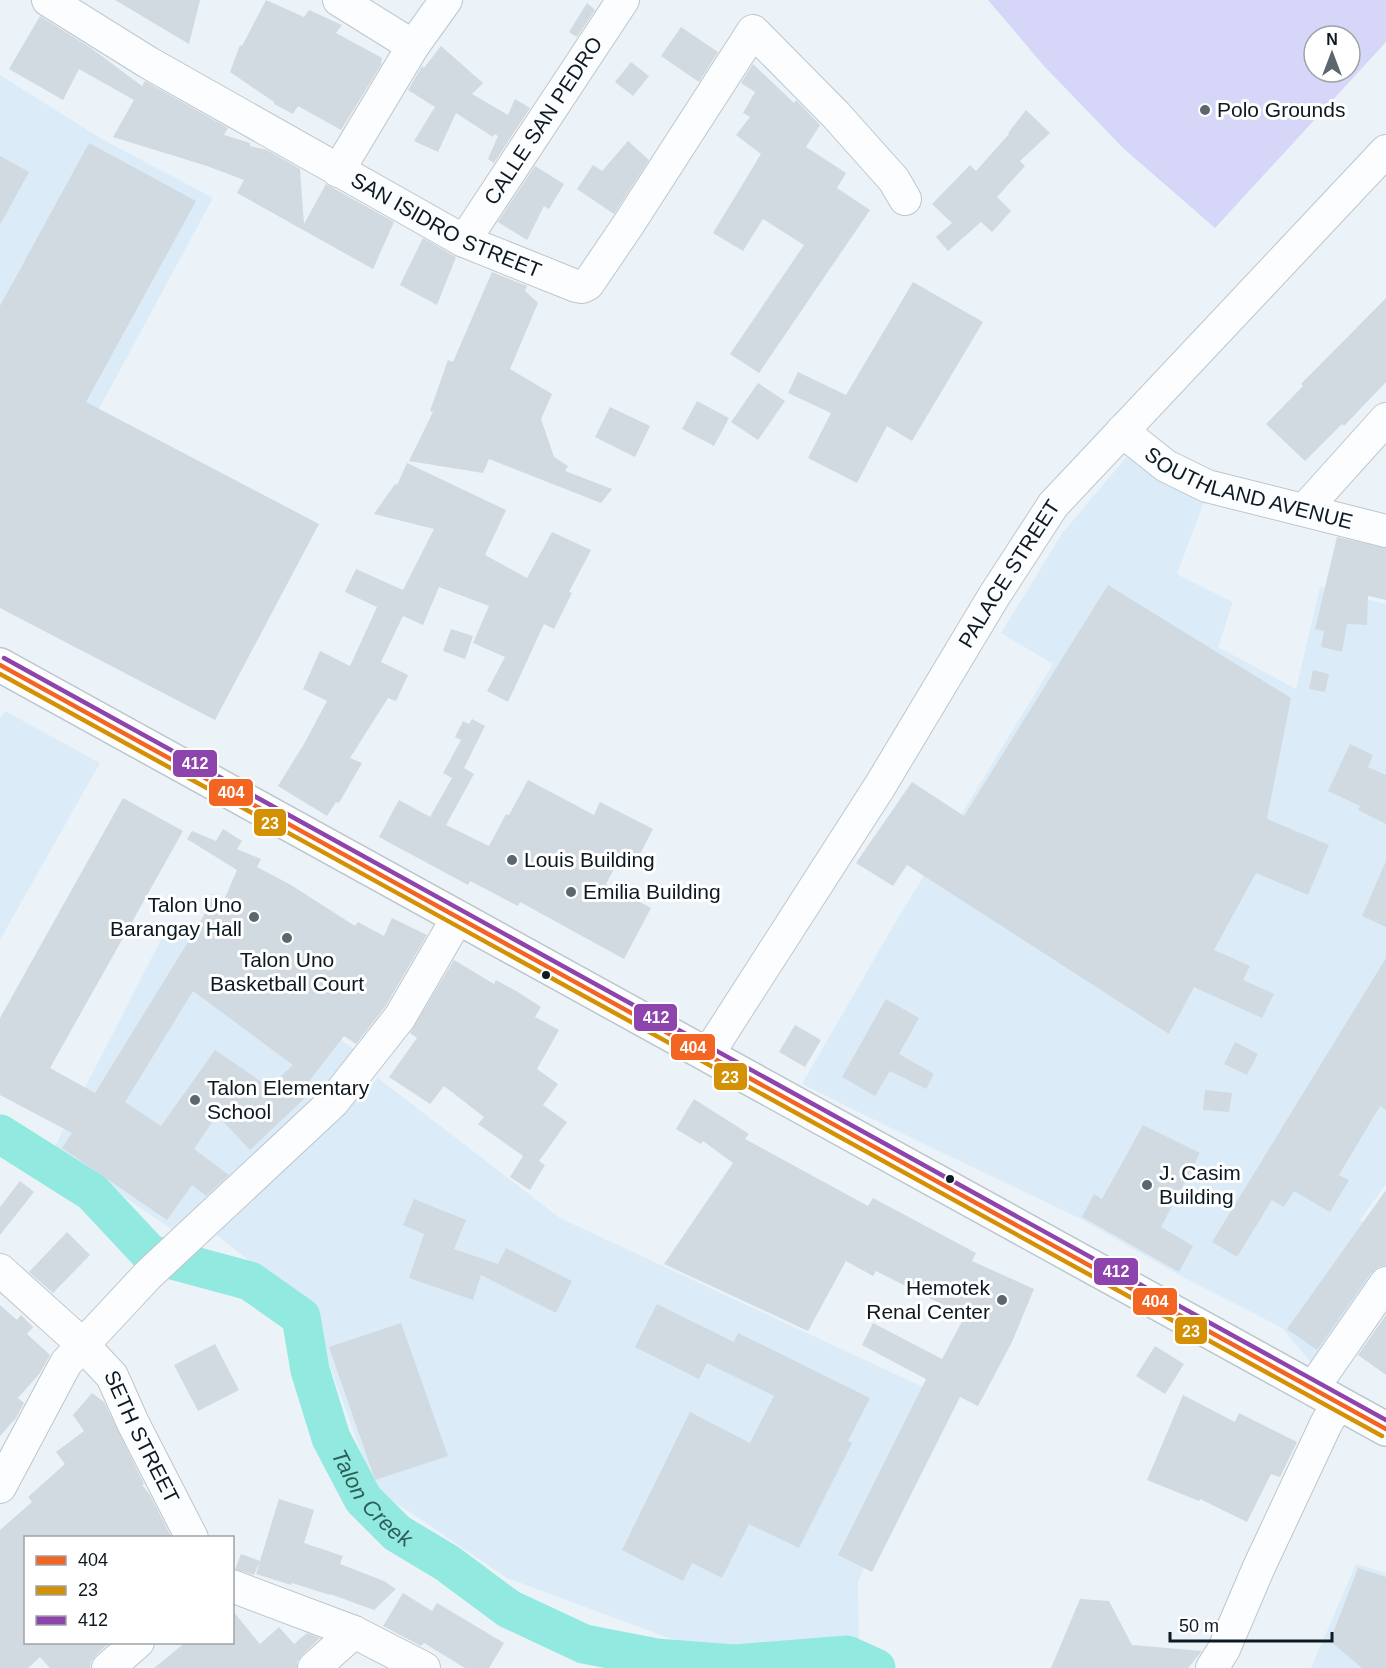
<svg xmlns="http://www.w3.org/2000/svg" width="1386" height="1668" viewBox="0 0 1386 1668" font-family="Helvetica,sans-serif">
	<rect width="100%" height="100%" fill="#ebf3f8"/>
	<!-- built -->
	<path fill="#dbecf8" d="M0,75L102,139L213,198L0,592Z
		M1130,453L1207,494L1177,574L1233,602L1218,647L1296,689L1320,587L1386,604V1184L1360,1220L1386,1240V1268L1313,1365L1282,1328L1179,1275L1077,1217L903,1134L802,1084L895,923L1053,664L1001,633L1063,532Z
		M5,711L100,763L0,940V719Z
		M170,922L358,1052L178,1234L54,1148Z
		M378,1078L560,1218L940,1395L858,1582L859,1641L725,1659L507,1578L374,1488L309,1308L214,1233Z
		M1356,1564L1386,1573V1668H1311Z"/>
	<!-- green -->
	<path fill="#d6d7f8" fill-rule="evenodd" d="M988,0H1386V42L1215,228L1123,148L1044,66ZM1314,36H1350V72H1314Z"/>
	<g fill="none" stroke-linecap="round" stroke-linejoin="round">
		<!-- river -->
		<path stroke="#91e9e0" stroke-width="39" id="s1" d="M0,1134L92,1192L150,1254L250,1281L301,1317L310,1370L331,1438L363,1499L397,1533L447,1563L509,1609L584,1644L656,1658L734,1664L847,1655L876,1668"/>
	</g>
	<!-- building -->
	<path fill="#d1d9e1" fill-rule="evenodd" d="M115,0H200L189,44Z
		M266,0L304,17L309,10L342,25L336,33L382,58L381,65L341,130L298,106L293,114L274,104V102L230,72L240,45L242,46Z
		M587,3L595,10L577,37L569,32Z
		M40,16L91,48L142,86L145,81L228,128L224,135L250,143V146L267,150L300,169L304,224L326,184L394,222L373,269L237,193L244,180L207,166L113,137L134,100L79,69L63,100L9,69Z
		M681,27L718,52L699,82L661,56Z
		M441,46L483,83L472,94L508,115L515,99L530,108L494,163L488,159L498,136L494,134L493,137L456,113L438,152L414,141L435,107L408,90L422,66L424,68Z
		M631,62L649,76L633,96L615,82Z
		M753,64L794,103L796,100L820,125L806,147L846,173L837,188L870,210L759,373L730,354L804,245L763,219L743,251L713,233L761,154L736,135L750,117L743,113L755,92L741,83Z
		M1026,110L1050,133L1020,161L1025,166L997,197L1011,211L992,232L981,222L948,251L936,237L952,223L932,204L970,165L976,171L1009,134L1008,133Z
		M628,141L649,160L614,214L577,189L593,165L602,171Z
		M89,143L196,201L86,402L319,524L215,720L0,608V306Z
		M0,156L29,172L0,225Z
		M535,166L564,184L549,209L544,206L527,240L498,222Z
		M423,238L456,257L437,305L400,285Z
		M492,272L527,286L525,291L538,303L510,369L552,394L541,419L554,457L568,466L565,471L612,489L601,503L489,459L483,473L409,461L433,412L430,411L448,360L453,362Z
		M913,282L983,322L912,441L887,426L857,483L808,458L831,413L788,393L798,372L846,395Z
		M1386,298V382L1344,426L1342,424L1305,461L1266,424L1303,386L1301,384Z
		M758,383L785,401L758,440L731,422Z
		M697,401L729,418L714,446L682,429Z
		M610,407L650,426L635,457L595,437Z
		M407,463L506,510L485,555L527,578L552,532L591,550L569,592L572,593L554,629L544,624L508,702L487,691L505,657L473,643L489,606L439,587L423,625L403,616L381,662L408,675L396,701L388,698L350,758L362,763L339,803L336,802L327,816L278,786L304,744L327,701L303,689L320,651L350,666L377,607L345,592L356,569L403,590L434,529L374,514L395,484L397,485Z
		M1337,537L1386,548V600L1368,596L1367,625L1347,624L1342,652L1321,647L1324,631L1315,629Z
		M1108,585L1291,698L1267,819L1329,845L1308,895L1256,873L1214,950L1250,966L1243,980L1274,994L1262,1018L1194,987L1169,1034L907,865L893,886L856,863L912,782L964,816Z
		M451,629L473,636L465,659L443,651Z
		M1313,670L1329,674L1325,692L1309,689Z
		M472,719L485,726L464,768L474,774L446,825L489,846L506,814L509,815L528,780L594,815L600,802L653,829L639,856L625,848L606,884L651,908L624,959L520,902L518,906L470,881L468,885L379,837L399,800L430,817L452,778L443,773L461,740L455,737L463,721L469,724Z
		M1350,744L1373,755L1368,767L1386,775V824L1358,810L1360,806L1328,791Z
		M123,798L183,831L50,1068L95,1093L188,942L190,943L214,894L224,900L237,870L187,839L192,831L216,841L223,829L242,841L237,849L261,859L257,867L291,885L355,926L358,922L384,936L392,918L427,935L385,1007L356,1044L344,1036L303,1089L308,1095L250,1150L217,1115L194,1149L229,1175L206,1196L192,1185L167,1220L62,1148L72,1133L0,1095V1018ZM193,991L293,1065L269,1087L215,1050L161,1126L125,1102Z
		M1386,861V927L1362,916Z
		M1386,958V1110L1380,1106L1339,1175L1349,1180L1330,1212L1294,1191L1284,1207L1272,1200L1237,1257L1212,1242Z
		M454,960L494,984L496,980L518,992L541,1007L535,1017L559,1030L537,1069L558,1084L543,1105L567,1122L539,1161L545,1165L530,1190L510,1177L523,1156L478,1124L484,1117L444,1086L430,1104L389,1077L417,1038L410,1033Z
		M886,999L919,1018L899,1054L934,1074L926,1089L890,1071L875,1096L842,1077Z
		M795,1025L821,1040L805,1067L779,1052Z
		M1235,1042L1258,1054L1247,1075L1224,1064Z
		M1205,1090L1232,1093L1229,1112L1203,1110Z
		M694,1099L749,1134L745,1139L868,1206L873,1198L976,1253L972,1261L1034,1289L1012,1342L978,1406L960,1397L872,1572L838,1555L926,1379L862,1345L873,1323L942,1359L965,1316L876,1271L873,1276L846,1261L808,1331L664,1264L733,1163L703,1141L701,1144L676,1129Z
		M1143,1125L1200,1153L1161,1227L1193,1246L1179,1272L1082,1217L1094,1194L1102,1199Z
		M20,1181L34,1192L0,1235V1207Z
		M1386,1190V1265L1378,1267L1371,1273L1317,1350L1287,1329Z
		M414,1199L466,1220L454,1249L498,1264L506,1248L572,1281L556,1313L481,1275L473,1300L409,1278L424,1234L403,1225Z
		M67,1232L90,1255L53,1293L29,1272Z
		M657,1304L734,1342L738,1333L870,1398L848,1441L852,1443L799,1548L749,1524L722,1578L692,1563L683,1581L622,1550L690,1412L750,1443L774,1396L707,1363L699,1379L635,1347Z
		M0,1305L17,1320L21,1315L33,1327L27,1334L50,1355L40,1373L18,1398L24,1403L16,1418L0,1436Z
		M1386,1315V1375L1358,1355Z
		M401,1323L448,1456L375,1480L329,1347Z
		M215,1344L239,1390L198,1411L174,1365Z
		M1155,1346L1184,1364L1165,1394L1136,1376Z
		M92,1393L104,1402L144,1484L142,1485L150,1495L172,1538H26V1642H110L96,1655L91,1662L90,1668H50L40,1657L28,1668H0V1530L32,1502L28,1497L65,1464L56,1452L84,1431L73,1415Z
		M1183,1395L1235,1422L1239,1413L1297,1442L1280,1477L1271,1474L1247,1522L1200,1499L1199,1501L1147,1480Z
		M279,1499L314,1510L304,1543L343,1556L340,1564L384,1581L396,1589L374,1610L330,1594V1595L292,1583L291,1585L256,1574Z
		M241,1554L260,1561L254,1575L235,1569Z
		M1358,1568L1386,1577V1668H1362L1330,1641Z
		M403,1593L432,1611L437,1603L504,1643L489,1668H465L424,1643L421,1646L383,1626Z
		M1080,1599L1109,1601L1132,1645L1202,1651L1188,1668H1051Z
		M232,1610L260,1644L279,1627L294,1644L307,1633L320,1638L302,1655L297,1662V1668H154L186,1642H232Z"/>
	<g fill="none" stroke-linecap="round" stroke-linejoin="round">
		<!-- minor casing -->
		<g stroke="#bdc6cd" stroke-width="34">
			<g id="minor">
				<path id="s2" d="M48,0L149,63L464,241L576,286L582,287L588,284L628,225L753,31L836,115L894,180L905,199"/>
				<path d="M339,0L413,46"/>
				<path d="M338,171L413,46L446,0"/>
				<path id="s3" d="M464,241L623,0"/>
				<path id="s4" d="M1122,431L1166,466L1207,486L1386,531"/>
				<path d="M1305,509L1386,419"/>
				<path id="s5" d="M708,1054L880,786L994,596L1053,505L1386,151"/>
				<path id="s6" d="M0,1270L82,1344L112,1376L133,1423L192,1538"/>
				<path d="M1313,1388L1386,1283"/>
				<path d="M0,1487L66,1363L148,1275L333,1102L400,1017L458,917"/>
				<path d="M232,1586L354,1632L424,1668"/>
				<path d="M108,1668L138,1642"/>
				<path d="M314,1668L354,1632"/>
				<path d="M1212,1668L1224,1649L1259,1567L1326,1424L1338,1403"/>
			</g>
		</g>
		<!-- highway casing -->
		<g stroke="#bdc6cd" stroke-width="36">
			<path id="highway" d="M0,665L1386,1429"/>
		</g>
		<!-- minor -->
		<use href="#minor" stroke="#fcfdfe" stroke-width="32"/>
		<!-- highway -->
		<use href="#highway" stroke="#fcfdfe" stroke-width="33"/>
		<!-- bus-1 casing -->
		<g stroke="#fff" stroke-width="9">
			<path id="bus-1" d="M0,665L1386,1429"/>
		</g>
		<!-- bus-2 casing -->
		<g stroke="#fff" stroke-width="9">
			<path id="bus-2" d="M0,674L1382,1436"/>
		</g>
		<!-- bus-3 casing -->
		<g stroke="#fff" stroke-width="9">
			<path id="bus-3" d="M4,658L1386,1420"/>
		</g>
		<!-- bus-1 -->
		<use href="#bus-1" stroke="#f26522" stroke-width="4.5"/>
		<!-- bus-2 -->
		<use href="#bus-2" stroke="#d49105" stroke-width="4.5"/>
		<!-- bus-3 -->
		<use href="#bus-3" stroke="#8e44ad" stroke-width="4.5"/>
	</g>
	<!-- markers -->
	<g fill="#5b666d" stroke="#fff" stroke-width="2">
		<circle cx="1205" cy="110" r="6"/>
		<circle cx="512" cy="860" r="6"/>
		<circle cx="571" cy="892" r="6"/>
		<circle cx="254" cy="917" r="6"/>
		<circle cx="287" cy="938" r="6"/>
		<circle cx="195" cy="1100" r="6"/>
		<circle cx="1147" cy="1185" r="6"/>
		<circle cx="1002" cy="1300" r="6"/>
	</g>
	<g fill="#0d1a22" stroke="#fff" stroke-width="2">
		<circle cx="546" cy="975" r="5"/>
		<circle cx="950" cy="1179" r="5"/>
	</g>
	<g text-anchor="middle" stroke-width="6" stroke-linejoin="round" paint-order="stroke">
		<!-- poi labels -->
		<g font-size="21" fill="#0d1a22" stroke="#fff" text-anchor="start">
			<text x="1217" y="117">Polo Grounds</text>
			<text x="524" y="867">Louis Building</text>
			<text x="583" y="899">Emilia Building</text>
			<text x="242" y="912" text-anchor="end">Talon Uno<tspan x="242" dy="24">Barangay Hall</tspan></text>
			<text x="287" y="967" text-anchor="middle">Talon Uno<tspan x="287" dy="24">Basketball Court</tspan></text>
			<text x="207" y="1095">Talon Elementary<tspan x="207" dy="24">School</tspan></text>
			<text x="1159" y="1180">J. Casim<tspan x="1159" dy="24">Building</tspan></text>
			<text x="990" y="1295" text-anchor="end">Hemotek<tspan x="990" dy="24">Renal Center</tspan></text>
		</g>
		<!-- street labels -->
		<g font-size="21" fill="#0d1a22" stroke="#fff">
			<text dy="7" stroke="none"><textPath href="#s3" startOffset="144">CALLE SAN PEDRO</textPath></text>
			<text dy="7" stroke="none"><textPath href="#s2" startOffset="458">SAN ISIDRO STREET</textPath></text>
			<text dy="7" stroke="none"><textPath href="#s4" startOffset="142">SOUTHLAND AVENUE</textPath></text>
			<text dy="7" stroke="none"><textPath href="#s5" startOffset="567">PALACE STREET</textPath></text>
			<text dy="7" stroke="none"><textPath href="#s6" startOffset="222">SETH STREET</textPath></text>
		</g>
		<!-- water labels -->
		<g font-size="22" font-style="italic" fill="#2b5f58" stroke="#fff">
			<text dy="8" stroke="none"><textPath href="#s1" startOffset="558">Talon Creek</textPath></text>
		</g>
	</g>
	<g stroke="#fff" stroke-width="2">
		<rect x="172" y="749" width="46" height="29" rx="6" fill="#8e44ad"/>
		<rect x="208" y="778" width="46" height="29" rx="6" fill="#f26522"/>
		<rect x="253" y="808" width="34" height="29" rx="6" fill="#d49105"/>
		<rect x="633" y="1003" width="45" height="29" rx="6" fill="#8e44ad"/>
		<rect x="670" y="1033" width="46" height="28" rx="6" fill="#f26522"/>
		<rect x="713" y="1062" width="35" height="29" rx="6" fill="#d49105"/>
		<rect x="1093" y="1257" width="46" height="29" rx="6" fill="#8e44ad"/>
		<rect x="1132" y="1287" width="46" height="29" rx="6" fill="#f26522"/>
		<rect x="1174" y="1316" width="34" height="29" rx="6" fill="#d49105"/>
	</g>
	<g font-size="16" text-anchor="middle" font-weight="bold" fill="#fff">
		<text x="195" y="769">412</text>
		<text x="231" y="798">404</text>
		<text x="270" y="829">23</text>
		<text x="656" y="1023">412</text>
		<text x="693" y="1053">404</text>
		<text x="730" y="1083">23</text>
		<text x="1116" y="1277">412</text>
		<text x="1155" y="1307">404</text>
		<text x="1191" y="1337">23</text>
	</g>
	<!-- legend -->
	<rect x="24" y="1536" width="210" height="108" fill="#ffffff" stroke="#9ea3a7" stroke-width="1.5"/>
	<rect x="36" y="1556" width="30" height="9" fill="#f26522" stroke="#9ea3a7" stroke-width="1.5"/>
	<text x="78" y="1566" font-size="18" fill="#0d1a22">404</text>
	<rect x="36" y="1586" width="30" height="9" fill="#d49105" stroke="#9ea3a7" stroke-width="1.5"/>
	<text x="78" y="1596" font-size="18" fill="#0d1a22">23</text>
	<rect x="36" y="1616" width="30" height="9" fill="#8e44ad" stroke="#9ea3a7" stroke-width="1.5"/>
	<text x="78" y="1626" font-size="18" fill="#0d1a22">412</text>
	<!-- north arrow -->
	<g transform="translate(1332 54)"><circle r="28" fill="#ffffff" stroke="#9ea3a7" stroke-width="1.5"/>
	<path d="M0-4.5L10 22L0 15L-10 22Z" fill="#5b666d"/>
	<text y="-9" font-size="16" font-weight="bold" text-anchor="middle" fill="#0d1a22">N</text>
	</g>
	<!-- scale -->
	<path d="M1170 1632v9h162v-9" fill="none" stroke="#0d1a22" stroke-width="3"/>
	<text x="1179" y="1632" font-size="18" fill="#0d1a22" stroke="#ffffff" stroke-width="4.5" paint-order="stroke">50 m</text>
</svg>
